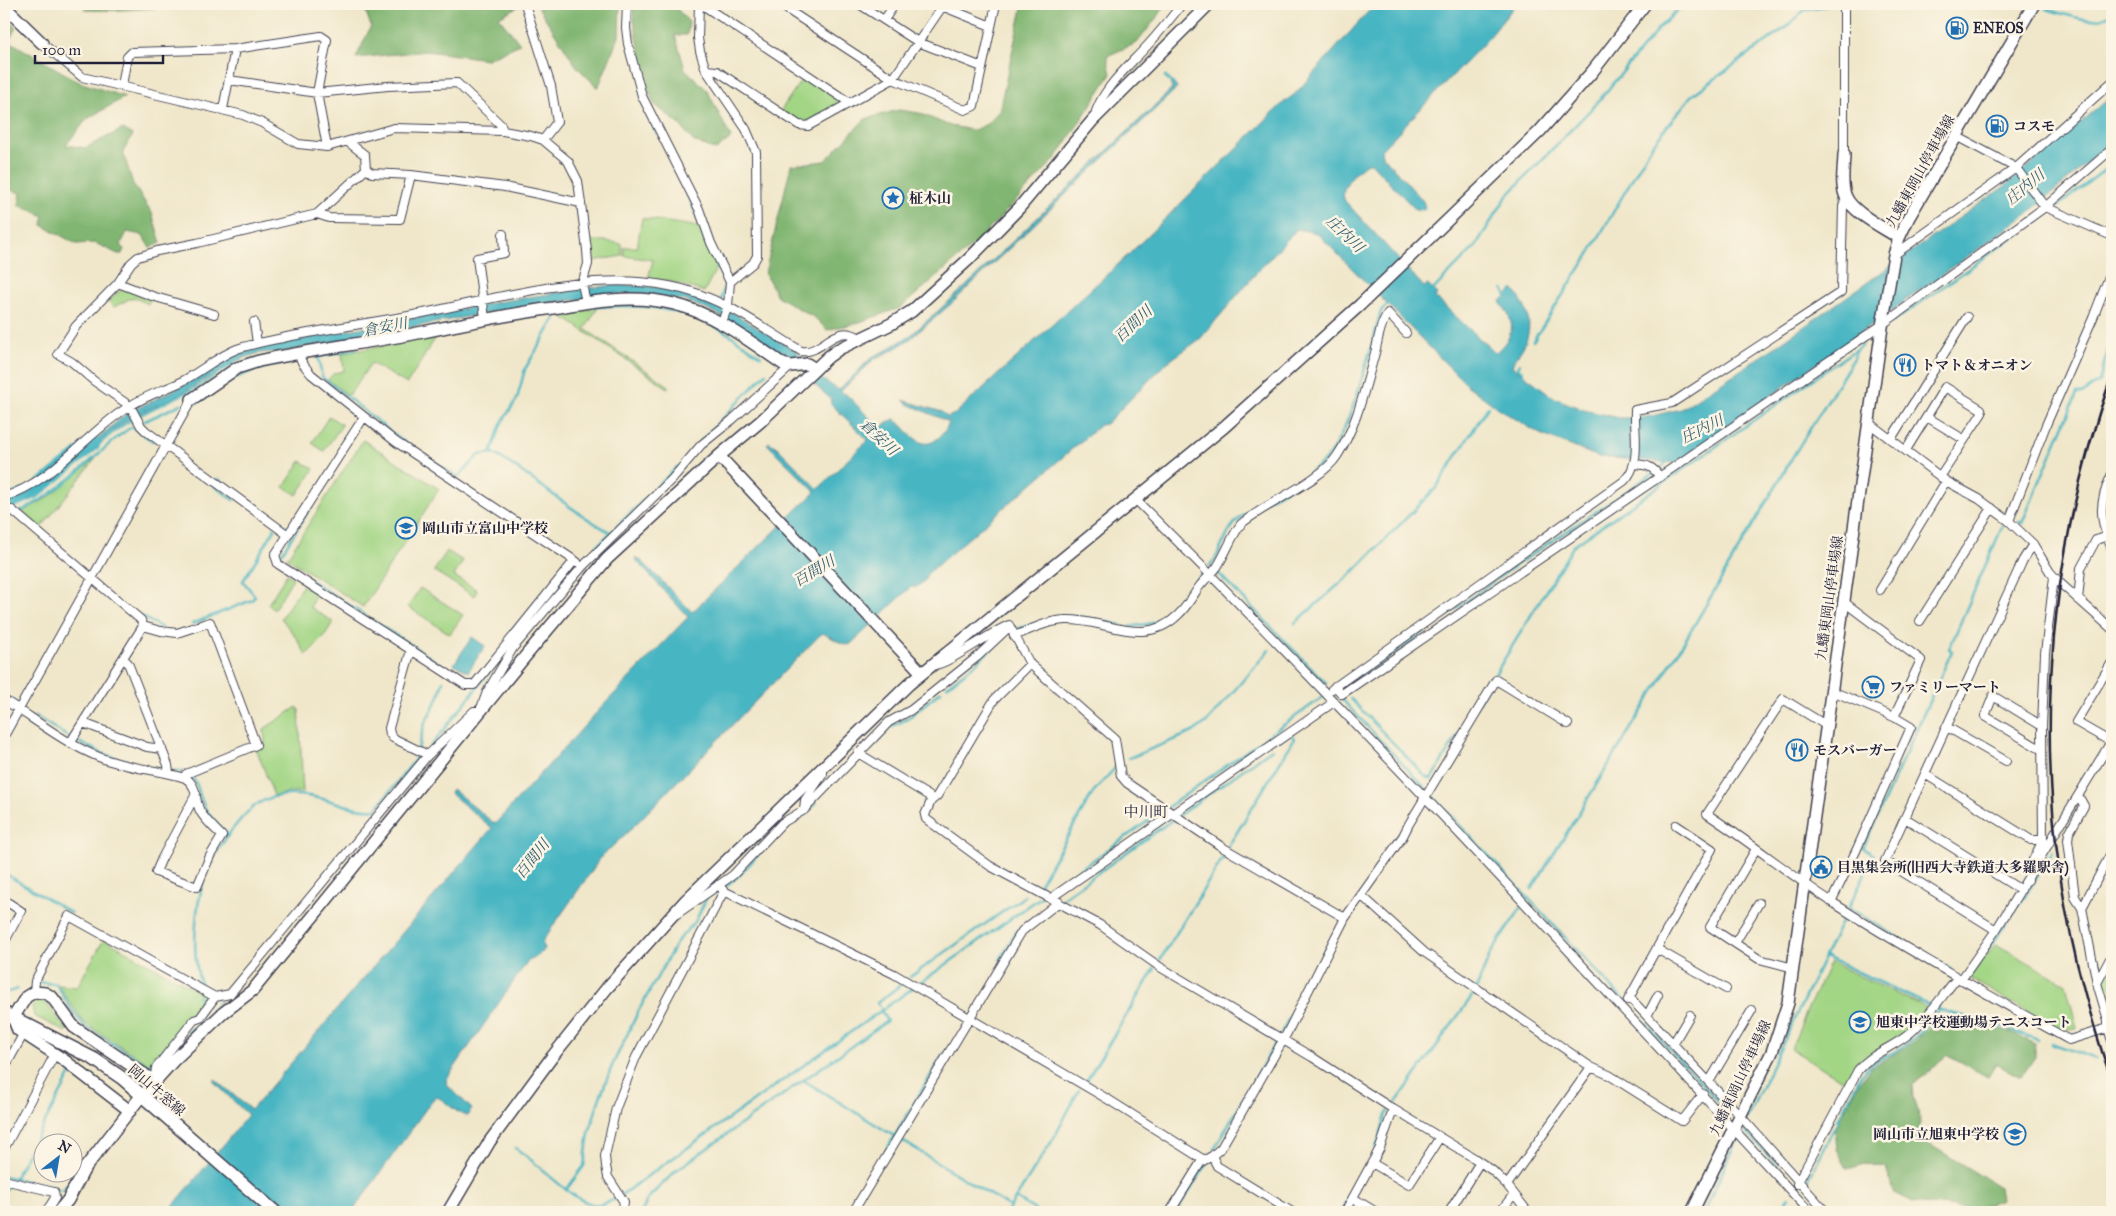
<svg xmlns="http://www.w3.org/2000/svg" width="2116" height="1216" viewBox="0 0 2116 1216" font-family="'IM FELL Great Primer','Noto Serif JP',serif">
	<rect width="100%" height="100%" fill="#fcf5e5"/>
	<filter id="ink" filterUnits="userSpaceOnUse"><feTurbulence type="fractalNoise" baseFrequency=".02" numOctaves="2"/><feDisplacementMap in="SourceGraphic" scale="10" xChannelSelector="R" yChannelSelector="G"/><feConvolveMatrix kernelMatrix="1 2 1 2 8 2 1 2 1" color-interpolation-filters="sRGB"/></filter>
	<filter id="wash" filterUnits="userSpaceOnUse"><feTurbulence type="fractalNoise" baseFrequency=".0096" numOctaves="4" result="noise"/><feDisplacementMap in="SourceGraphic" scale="20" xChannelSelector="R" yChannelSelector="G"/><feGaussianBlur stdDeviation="1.12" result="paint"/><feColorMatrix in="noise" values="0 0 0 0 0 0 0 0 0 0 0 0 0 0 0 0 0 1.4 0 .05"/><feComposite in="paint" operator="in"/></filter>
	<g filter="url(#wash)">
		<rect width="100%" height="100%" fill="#f0e7ca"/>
		<!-- green -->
		<path fill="#a2d584" stroke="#627c60" d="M804,76L840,101V105L807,122H801L781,110Z
			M642,218L700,227L705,244L717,267L704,292L672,282L648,279L653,260L624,256V247H637Z
			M591,241H605L622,244V256L593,261Z
			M123,288L151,299L148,304L133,297L114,307L108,301Z
			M596,308L597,309L585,329L669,386L668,388L560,315Z
			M436,337L407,384L371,363L350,394L348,395L328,380L334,373L344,371L342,353Z
			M329,416L342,425L324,451L312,443Z
			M363,440L439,489L363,607L287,558Z
			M96,458L41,528L22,512L49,497Z
			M301,461L314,469L297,495L284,487Z
			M447,551L463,561L454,576L477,590L474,596L434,571Z
			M287,574L293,578L274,610L268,604Z
			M303,585L316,593L310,607L333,622L323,638L306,655L297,639L281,618Z
			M420,588L463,615L450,634L408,607Z
			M297,707L299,710L303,792H291L274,796L256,748L265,743L264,729Z
			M104,939L207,996L211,1000L198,1016L192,1017L149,1064L84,1023L58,985L77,987Z
			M1996,944L2066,984L2077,1028L2060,1030L1969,978Z
			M1830,962L1927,1008L1912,1027L1895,1042L1865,1057L1856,1067L1847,1083L1791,1049L1809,1006Z
			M2112,964V1015L2103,981Z
			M41,1000L46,1003L67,1030L66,1032L34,1016L32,1007L36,1001Z"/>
		<!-- forest -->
		<path fill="#81b672" stroke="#526c56" d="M87,4H189C154,8 120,12 84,10Z
			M363,4H523L499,17L520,44L487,59L426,51L356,58L371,26Z
			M536,4H620L619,36L598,88L577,67Z
			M631,4H677L676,8L689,22L687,35H675L685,69L707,90L731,138L716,150L693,141L680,125L654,104L645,81Z
			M1023,4H1167L1137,43L1107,56L1111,74L1056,158L978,241L900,308L857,323L827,330L815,318L777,296L765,273L791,165L825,161L865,119L899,110L919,113L950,126L974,130L987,124L999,111Z
			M4,16L16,27L9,41L79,82L125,97L87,119L66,145L85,148L123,129L133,135L123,152L133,184L152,213L161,243L150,248L142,235L127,232L121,244L124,249L122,254H118L95,243L76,244L42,225L44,216L19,205L21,193L4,188Z
			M1952,1015L2014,1033L2035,1044V1057L2021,1077L1996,1064L1988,1077L1946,1055L1932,1070L1912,1085L1913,1098L1920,1118L1919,1138L1999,1187L2001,1200L1973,1209L1913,1202L1893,1192L1886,1167L1865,1164L1847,1169L1837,1149L1835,1129L1859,1083L1870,1068L1913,1043L1930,1027L1937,1032Z"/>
		<!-- water -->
		<path fill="#47b5c2" stroke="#346c7e" d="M1375,4H1516L1488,39L1381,150L1382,155L1423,201L1425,207L1424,210L1415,209L1371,163H1367C1356,171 1338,187 1345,201L1424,287L1428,285L1437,294L1435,297L1495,353C1515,335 1517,324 1500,302L1513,289C1528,307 1535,327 1522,349C1519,354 1514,359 1512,366L1555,398L1584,410L1619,418H1643L1681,409L1762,356L2005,186L2112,96V142L2029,213L1676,463L1599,457L1540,434L1499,409L1468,386L1317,233L1297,229L1257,272L1200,339L1165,364L1106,424L1100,425L927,574L925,580L917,587H911L853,642L849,645L841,643L823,633L819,636L630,830L602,856L542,942L544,949L539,955L527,962L446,1080L447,1085L472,1109L467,1116C456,1114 448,1102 437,1097L433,1099L352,1212H168L248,1115L213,1081L215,1079L251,1110L492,828L450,793L452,789L495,824L598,711L688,617L635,559L637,558L643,562L692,612L815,492L767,444L769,442L778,448L818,489L868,440L830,403L832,400L816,386L786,352L783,354L777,350L776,352L769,347L770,345L761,343L762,341L716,313L686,301L647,295L615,294L502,310L277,353C250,346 205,380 182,393C164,403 145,409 127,420C110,431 95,446 79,459L76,456L126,414L188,383L222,361L237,354L264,346L498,302L567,291L614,285L647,286L688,293L723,307L796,351L823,380L839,390L872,357L885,351L911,335L965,287L1172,89L1170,83L1172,81L1177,88L1175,90L952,303L910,339L891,351L874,359L841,391L844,394L845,393L879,428L894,419C907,426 919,454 937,439C942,435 947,429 949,422L908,404L903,400L942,412L947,417L955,414L1125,258L1283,103L1295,94Z
			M472,637L485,646L468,672L454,664Z"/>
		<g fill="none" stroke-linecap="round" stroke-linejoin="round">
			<!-- stream -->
			<path stroke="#47b5c2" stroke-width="2.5" d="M2046,9C2068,15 2091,26 2112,14
				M1165,76L1173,84
				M651,122L657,134
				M685,190L700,222
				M2054,209L2112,164
				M707,243L725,283L721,301
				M1503,289L1507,296
				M1432,291L1475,247L1507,196L1596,104L1661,26L1684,4
				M596,307C638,304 678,307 716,327C732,334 746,347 761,356
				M1893,322L2049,212
				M1533,341L1591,251L1650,148L1691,96L1785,28L1806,9L1826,6L1829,4
				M357,349L318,357L322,377L397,437L458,477L479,455L493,453C534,477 568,510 610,532
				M1520,377L1523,372L1518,368L1520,364
				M197,403C229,380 244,371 283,363
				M145,421L181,404
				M701,441L766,373
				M491,453L501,424L517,399L525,369L559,312
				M183,463L234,500
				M218,479L288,528
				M4,508C51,496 81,456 119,428C141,412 167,403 191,390C206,383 218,371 234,364
				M20,513L19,512C48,498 72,478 95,457C108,446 117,435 132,427L153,441
				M2019,522L2022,523L2077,394H2082L2099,382L2112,336
				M584,559L677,467
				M283,563L280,556L339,462
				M1209,567C1222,554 1223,533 1239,519C1253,506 1269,500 1285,490C1298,483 1310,473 1322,463C1350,438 1370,349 1381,311L1389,303
				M1215,570L1326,683
				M307,578L445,667
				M539,610L574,569
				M141,616L162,628
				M1062,617H1081L1121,625
				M1295,623L1352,573L1436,488L1488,407
				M192,624L252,600L255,596L243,581L275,529L274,528
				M1129,627L1153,623L1162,618L1201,575
				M1017,629L1038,623
				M947,686L973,666L1002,639
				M1340,688L1385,660L1516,565L1661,468L1668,461
				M4,695L16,703
				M1338,695L1735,1119
				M1350,698L1426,777L1431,779L1574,545L1862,345
				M35,716L70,738
				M76,741L102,753L130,763
				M428,750L501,657
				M863,755L878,742L890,727L907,719L941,691
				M1129,758L1193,732L1208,721L1269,650
				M158,768L181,772
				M190,776C198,781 198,792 202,801C207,815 218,825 228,836
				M782,828L806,814L816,803
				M1228,847L1294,739L1292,735
				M1379,862L1398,834
				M211,863C219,846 242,813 259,803C278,791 303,794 323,799C341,803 357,811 376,809L415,760L425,723L439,696L443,681
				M4,873L71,913
				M726,886L740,875L772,839
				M1038,887L1094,791L1116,767
				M1532,889L1689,634L1795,453L1854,358L1856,350
				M1061,899L1272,749
				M1849,908L1952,970
				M1848,909L1874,855L1863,848L1952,651L1949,649L2003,525
				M1824,956L1932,1007
				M1000,960L1016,932L1020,929
				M1160,960L1226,853
				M170,968L200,984
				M1969,976L2025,896L2053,851
				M910,977L1025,896
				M38,982L56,984L71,1009L85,1027L149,1066L171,1042
				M234,983L245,970
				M201,984C191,957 195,908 204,880
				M8,992L18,989
				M1947,996L1958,984
				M1937,1009L2004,1027L2038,1040
				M883,1010L877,1003L903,983
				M198,1012L199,995
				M188,1033L195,1026L201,1023L220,1001
				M1281,1033L1326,947
				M2051,1043L2096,1059
				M803,1080L1010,1207
				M1085,1083L1155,968
				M1393,1107L1475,992L1490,954L1521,908
				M1746,1120L1843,918
				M1741,1125L1818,1212
				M515,1148C537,1161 575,1206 599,1205C604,1204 609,1201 614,1200L1323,697
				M1215,1148L1277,1040
				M1376,1148L1386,1115L1389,1111
				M884,1154L944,1053
				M4,1176L62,1190L71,1180
				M14,1179L71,1074
				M1807,1182L1862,1073C1871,1063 1880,1059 1892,1053C1909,1044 1933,1026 1939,1006
				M566,1190L584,1166L589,1133L599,1100L612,1066L639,1010L678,940L695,922L707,897L714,893
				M4,1192L10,1183
				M1016,1198L1038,1212
				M596,1212L597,1204
				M642,1212L648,1198L678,1169L887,1021L881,1011
				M1007,1212L1054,1138L1079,1090
				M1176,1212L1206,1164
				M1340,1212L1358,1181
				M1704,1212L1736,1141
				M1779,1212L1789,1197
				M1790,1212L1795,1202"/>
			<!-- river -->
			<path stroke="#47b5c2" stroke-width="15" d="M4,504L34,492L93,444"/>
		</g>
	</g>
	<g filter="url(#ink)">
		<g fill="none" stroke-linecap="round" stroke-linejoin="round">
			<!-- street casing -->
			<g stroke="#414050" stroke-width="10">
				<path id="street" d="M525,4L551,86L557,122L543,140
					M627,4L626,28L628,44L642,96L699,209L711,243L730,282L728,306L722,322
					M699,4L698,38L700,51L706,70L746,129L756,152L757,256L753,263L730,282
					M701,4L850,103
					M779,4L893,79L965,110L974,106L996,4
					M859,4L918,42L982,67
					M942,6L991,26
					M884,20L895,4
					M42,43L82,77L243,115L262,123L298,144L327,147L394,128L503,131L531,136L543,140L568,161L578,181L587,250L588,264L582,284L586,302
					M706,70L717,71L799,125L808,126L893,79L944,4
					M229,80L317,93L388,86L457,83L501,125L503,131
					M122,86L127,57L132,52L235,49L321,36L327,40L317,93L327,147
					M223,109L235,49
					M1094,118C1101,89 1127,68 1147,46C1159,33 1171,18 1182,4
					M1956,136L2016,168L2045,207L2112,236
					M348,142L365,155L366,169
					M1844,154V4
					M366,169L372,173L411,175L505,187L581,203
					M317,214L329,218L400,219L411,175
					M1894,255L2016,168L2112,82
					M118,283L152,296L214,314
					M485,318L477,258L504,253L503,234
					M254,322L257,343
					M298,354L303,364L311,374L396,442L577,562
					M364,417L275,555L278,564L465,685H474L574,561
					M1927,417L1963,439
					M1869,423L1946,481L1979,499L2009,521L2033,544L2050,572L2060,583L2112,629
					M1891,439L1967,317
					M1906,450L1945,387L1981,409L1982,413L1940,477
					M1635,464C1648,465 1652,466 1660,477
					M2112,474C2098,503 2099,520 2112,549
					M4,497C55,481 85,433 130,406C145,396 164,390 181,382C200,372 217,357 237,349C255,343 274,340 292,336C329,329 366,323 403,317C487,302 585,269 669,286C719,295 759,325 801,351C823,355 835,320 861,339
					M1136,500C1368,731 1589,972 1810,1212
					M12,510L141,620L143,626
					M2009,521L2046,425L2093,318L2112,269
					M288,535L146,431L141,426L130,406L94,381L72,362L58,354L76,326L118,283L131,263L138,257L157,251L197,243L317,214L366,169
					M1880,590L1946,481
					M2078,600L2081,568L2096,540L2107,536
					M1920,621L1992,508
					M1014,636C1030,630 1047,621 1065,620C1104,618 1144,649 1178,615C1187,607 1192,597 1199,587C1204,580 1212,574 1217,567C1226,553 1231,537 1241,524C1266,503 1321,481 1337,456C1357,426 1365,387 1375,353C1378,341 1380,323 1388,313L1406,333
					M411,650L389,728L390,734L393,738L428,755
					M123,658L128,663L168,765L169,773
					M934,665C946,666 992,631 1009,625L1030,664L1115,739L1121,776L1127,783L1222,847L1345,918
					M1335,686L1342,694L1883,324L2045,207L2112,149
					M1332,689L1624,481C1642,464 1634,433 1635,410L1672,403L1841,292L1843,206L1846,198
					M1832,691L1894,717L1921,660L1844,602
					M4,700C35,719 64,743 99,757C128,769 157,769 185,778L186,774L256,745L210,622L177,633L161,631L143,626
					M83,723L147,747L162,749
					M1827,726L1783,699L1707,814C1750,842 1789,874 1832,902C1908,951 1989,995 2069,1040L2108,1028V1020L2097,983L2082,908L2075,897L2068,840L2069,833L2084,806L2079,797
					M2042,726L1993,696L1985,716L2042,750
					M1947,727L2006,761
					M4,736L192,399
					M2111,742L2076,722L2112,662
					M70,743L143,626
					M858,753L929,796L931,801L925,815L926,819L990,866L1100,925L1160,967L1312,1057L1393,1109L1474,1158L1493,1171L1507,1185L1528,1212
					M1925,774L2031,840H2043
					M185,778C198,785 194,799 200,811C205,820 214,828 222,836L210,856L197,887L156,872L162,858L196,794
					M931,801L937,796L994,700L1030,664
					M804,810L805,800L823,774V770
					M1905,818L2021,890
					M1756,849L1710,927L1759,959L1794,968
					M2028,880L2030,866L2043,840L2042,726L2045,653L2054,577
					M718,885L724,891L894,974L1109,1100L1204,1160
					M1361,895L1424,952L1591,1067
					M1051,898L1334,702
					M4,900L21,911L4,943
					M1831,902L1856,851L1911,727L1894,717
					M2082,908L2112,851
					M677,914L733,875L782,823L804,810L889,722L911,710L977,657L1008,628
					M1996,930L1885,861L2023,560L2033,544
					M1735,943L1759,903
					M1657,949L1726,989
					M1961,980L1996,930L2112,740
					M2097,983L2112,955
					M34,992L35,981L69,916L215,997
					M1630,998L1736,1111L1826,1212
					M1628,1000L1712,849L1676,825
					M1647,1016L1658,995
					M2108,1028L2112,1041
					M1673,1044L1690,1015
					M4,1069L24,1033
					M154,1081L156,1068L194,1020L200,1018L215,997L230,994L428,755L474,711H480L487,692L513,648L583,566L672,479L701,445L732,420L791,366
					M1709,1082L1752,1010
					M4,1149L55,1054
					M1212,1156L1217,1166L1292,1212
					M1372,1163L1409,1185L1440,1137
					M4,1180L54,1192L55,1198L46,1212
					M1797,1184L1858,1070C1872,1053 1892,1048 1909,1034C1927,1019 1942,996 1957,978
					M1507,1185L1591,1067L1609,1075L1682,1121L1703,1094
					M1353,1198L1376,1212
					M622,1212L624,1202L608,1177L606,1166L605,1156L616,1108L636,1057L724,891
					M853,1212L1022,931L1059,902
					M1170,1212L1201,1162L1212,1156L1221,1148L1286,1035L1345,918L1403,836L1409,824L1496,680L1568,724
					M1345,1212L1380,1148L1393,1110
					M1449,1212L1480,1162
					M1500,1212L1514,1194"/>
			</g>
			<!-- secondary casing -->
			<g stroke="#414050" stroke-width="14">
				<path id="secondary" d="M4,6L42,43
					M1844,154C1844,167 1840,185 1846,197C1853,213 1884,228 1899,238
					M192,399L237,368L259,361C313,349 369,343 423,332C466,323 510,314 553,308C593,301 635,294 674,304C715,314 748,340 783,364L791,366L807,364L815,369
					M719,456L922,673
					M148,1089L173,1061L223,1013L253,990L528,653L607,559L719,456L761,421L828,357L839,349L891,324L912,311L969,259L1019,208L1093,120L1209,4
					M130,1111L64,1060L18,1030L13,1018L26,997L34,992L45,993L52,997L74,1027L154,1081
					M58,1212L68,1200L85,1168L138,1100
					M448,1212L490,1141L552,1057L607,988L686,900L909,684L1224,427L1360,305L1540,131L1592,72L1645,4
					M1692,1212L1772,1052L1788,1003L1883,320L1894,255L1899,238L1909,217L2034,4"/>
			</g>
			<!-- primary casing -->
			<g stroke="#414050" stroke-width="15">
				<path id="primary" d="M4,1013L94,1059L122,1078L275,1212"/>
			</g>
			<!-- street -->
			<use href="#street" stroke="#fff" stroke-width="8"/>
			<!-- secondary -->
			<use href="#secondary" stroke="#fff" stroke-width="11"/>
			<!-- primary -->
			<use href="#primary" stroke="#fff" stroke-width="12"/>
			<!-- rail -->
			<path stroke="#22223b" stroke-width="2.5" d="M2112,375C2041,573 2029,790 2085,994C2093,1023 2101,1052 2112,1080"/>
		</g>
	</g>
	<!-- icons -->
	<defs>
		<g id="fuel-ring" transform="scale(1.125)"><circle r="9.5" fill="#fcf5e5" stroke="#1f6fb2" stroke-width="1.5"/><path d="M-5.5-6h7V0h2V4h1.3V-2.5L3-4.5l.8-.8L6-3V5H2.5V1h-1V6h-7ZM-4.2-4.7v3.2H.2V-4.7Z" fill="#1f6fb2"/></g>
		<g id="sight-ring" transform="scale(1.125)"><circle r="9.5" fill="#fcf5e5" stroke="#1f6fb2" stroke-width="1.5"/><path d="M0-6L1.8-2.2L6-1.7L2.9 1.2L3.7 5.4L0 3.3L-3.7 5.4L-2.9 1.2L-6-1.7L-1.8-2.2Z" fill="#1f6fb2"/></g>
		<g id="restaurant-ring" transform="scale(1.125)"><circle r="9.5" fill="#fcf5e5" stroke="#1f6fb2" stroke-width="1.5"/><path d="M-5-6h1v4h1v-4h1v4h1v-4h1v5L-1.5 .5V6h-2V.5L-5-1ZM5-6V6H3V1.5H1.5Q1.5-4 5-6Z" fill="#1f6fb2"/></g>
		<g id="school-ring" transform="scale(1.125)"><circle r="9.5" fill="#fcf5e5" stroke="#1f6fb2" stroke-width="1.5"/><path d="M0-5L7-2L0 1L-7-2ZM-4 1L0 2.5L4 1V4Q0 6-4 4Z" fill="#1f6fb2"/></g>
		<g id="supermarket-ring" transform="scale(1.125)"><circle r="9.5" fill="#fcf5e5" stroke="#1f6fb2" stroke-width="1.5"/><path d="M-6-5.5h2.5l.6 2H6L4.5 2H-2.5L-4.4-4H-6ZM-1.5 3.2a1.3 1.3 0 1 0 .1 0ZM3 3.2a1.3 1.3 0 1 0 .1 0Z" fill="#1f6fb2"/></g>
		<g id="civic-ring" transform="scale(1.125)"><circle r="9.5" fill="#fcf5e5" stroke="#1f6fb2" stroke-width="1.5"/><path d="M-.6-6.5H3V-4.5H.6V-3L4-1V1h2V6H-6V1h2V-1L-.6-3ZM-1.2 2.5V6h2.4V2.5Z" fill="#1f6fb2"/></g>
	</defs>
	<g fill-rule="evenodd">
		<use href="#fuel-ring" x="1957" y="28"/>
		<use href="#fuel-ring" x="1997" y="126"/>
		<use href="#sight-ring" x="893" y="198"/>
		<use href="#restaurant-ring" x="1905" y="365"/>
		<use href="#school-ring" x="406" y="528"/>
		<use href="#supermarket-ring" x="1873" y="687"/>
		<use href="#restaurant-ring" x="1797" y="750"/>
		<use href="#civic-ring" x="1821" y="867"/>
		<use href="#school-ring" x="1860" y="1022"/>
		<use href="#school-ring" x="2015" y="1134"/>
	</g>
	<g text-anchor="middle" stroke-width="5" stroke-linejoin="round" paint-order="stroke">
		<!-- poi labels -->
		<g font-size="14" font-weight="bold" fill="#22223b" stroke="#fcf5e5" text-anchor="start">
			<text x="1973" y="33">ENEOS</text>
			<text x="2013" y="131">コスモ</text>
			<text x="909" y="203">柾木山</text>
			<text x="1921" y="370">トマト＆オニオン</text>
			<text x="422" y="533">岡山市立富山中学校</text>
			<text x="1889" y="692">ファミリーマート</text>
			<text x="1813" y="755">モスバーガー</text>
			<text x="1837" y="872">目黒集会所(旧西大寺鉄道大多羅駅舎)</text>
			<text x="1876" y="1027">旭東中学校運動場テニスコート</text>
			<text x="1999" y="1139" text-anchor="end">岡山市立旭東中学校</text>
		</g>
		<!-- street labels -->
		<g font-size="14" fill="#22223b" stroke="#fcf5e5">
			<text transform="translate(1920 171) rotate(-61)" y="5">九蟠東岡山停車場線</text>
			<text transform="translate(1829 598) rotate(-82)" y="5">九蟠東岡山停車場線</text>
			<text transform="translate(1740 1078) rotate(-65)" y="5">九蟠東岡山停車場線</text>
			<text transform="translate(157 1090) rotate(41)" y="5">岡山牛窓線</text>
		</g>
		<!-- water labels -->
		<g font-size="15" font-style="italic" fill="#315d71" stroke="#fcf5e5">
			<text transform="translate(2025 187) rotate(-40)" y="5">庄内川</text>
			<text transform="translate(1345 234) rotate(44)" y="5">庄内川</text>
			<text transform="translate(1133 324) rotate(-43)" y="5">百間川</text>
			<text transform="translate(385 327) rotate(-11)" y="5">倉安川</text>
			<text transform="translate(1702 429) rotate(-26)" y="5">庄内川</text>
			<text transform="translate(879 437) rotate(43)" y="5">倉安川</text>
			<text transform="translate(814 571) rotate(-31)" y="5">百間川</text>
			<text transform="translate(532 859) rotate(-51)" y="5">百間川</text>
		</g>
		<!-- neighbourhood labels -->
		<g font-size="15" fill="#22223b" stroke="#fcf5e5">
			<text x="1146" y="817">中川町</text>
		</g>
	</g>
	<!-- margin -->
	<rect width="2116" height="1216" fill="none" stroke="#fcf5e5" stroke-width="20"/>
	<!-- north arrow -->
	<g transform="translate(58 1158) rotate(31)"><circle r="24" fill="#fcf5e5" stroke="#a5a1a1"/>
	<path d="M0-4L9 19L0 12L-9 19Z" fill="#1f6fb2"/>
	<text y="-8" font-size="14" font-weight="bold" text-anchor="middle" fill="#22223b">N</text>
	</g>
	<!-- scale -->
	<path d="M35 55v8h128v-8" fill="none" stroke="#22223b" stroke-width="2.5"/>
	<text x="42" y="55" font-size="15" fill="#22223b" stroke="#fcf5e5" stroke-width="4" paint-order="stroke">100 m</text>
</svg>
